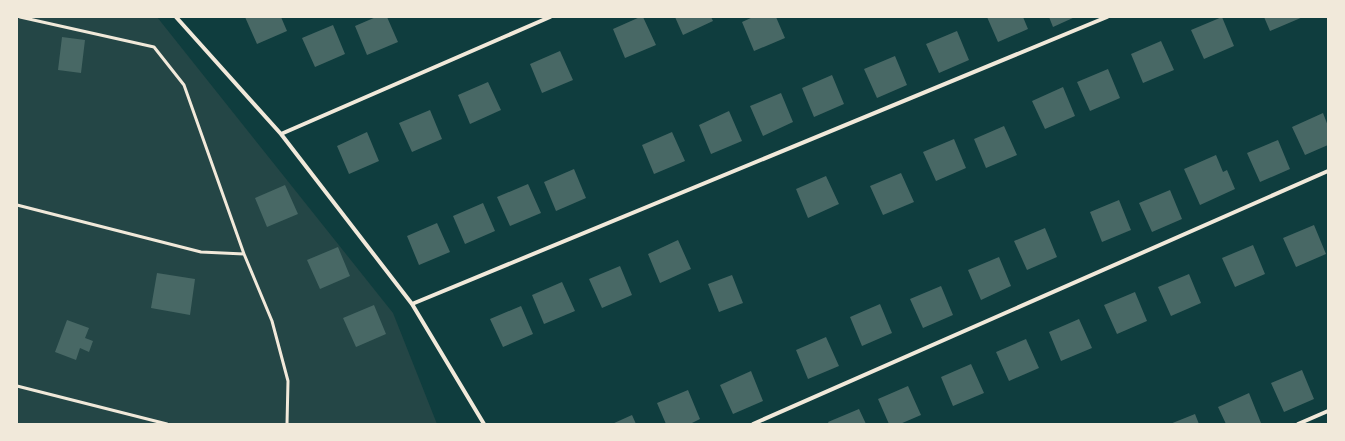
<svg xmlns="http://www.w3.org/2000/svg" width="1345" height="441" viewBox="0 0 1345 441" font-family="'Source Sans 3',sans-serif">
	<rect width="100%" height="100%" fill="#0f3d3e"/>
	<!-- green -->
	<path fill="#244646" d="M17,17H157L393,313L437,424H17Z"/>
	<!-- building -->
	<path fill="#486865" d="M245,17H281L287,31L257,44Z
		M376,17H387L398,42L367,55L355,26Z
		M640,17H643L656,45L625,58L613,29Z
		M675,17H711L713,21L683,35Z
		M753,17H776L785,38L754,51L742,22Z
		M987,17H1023L1028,29L998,42Z
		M1049,17H1075L1053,27Z
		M1222,17L1234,46L1204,59L1191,30Z
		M1264,17H1303L1270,31Z
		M333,25L345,54L315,67L302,38Z
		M957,31L969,60L939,73L926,44Z
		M62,37L85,40L81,73L58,70Z
		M1161,41L1174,70L1143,83L1131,54Z
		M560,51L573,80L542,93L530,64Z
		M895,56L907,85L877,98L864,69Z
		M1108,69L1120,98L1090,111L1077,82Z
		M832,75L844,104L814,117L802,88Z
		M488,82L501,110L470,124L458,95Z
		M1063,87L1075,116L1045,129L1032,101Z
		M781,93L793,122L763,136L750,106Z
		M430,110L442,139L412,152L399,123Z
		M729,111L742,141L711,154L699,125Z
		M1323,113L1328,126V145L1305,155L1292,127Z
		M1004,126L1017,155L986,168L974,139Z
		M367,132L379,161L349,174L337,146Z
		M672,132L685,161L654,174L642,145Z
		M954,139L966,168L936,181L923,152Z
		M1278,140L1290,169L1260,182L1247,153Z
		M1216,155L1223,172L1227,170L1235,189L1200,205L1184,169Z
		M574,169L586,198L556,211L544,182Z
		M901,173L914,202L883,215L870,186Z
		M826,176L839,204L808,218L796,189Z
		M528,184L541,213L510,226L497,197Z
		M285,185L298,214L267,227L255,198Z
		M1170,190L1182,219L1152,232L1139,203Z
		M1119,200L1131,230L1102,242L1090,212Z
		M483,203L495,231L465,244L453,216Z
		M437,223L450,252L419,265L407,236Z
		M1314,225L1326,254L1296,267L1283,238Z
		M1045,228L1057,257L1027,270L1014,241Z
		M678,240L691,269L660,283L648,254Z
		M1253,245L1265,274L1235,287L1222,258Z
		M338,247L350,276L320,289L307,260Z
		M999,257L1011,286L981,300L968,270Z
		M620,266L632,295L602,308L589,279Z
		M157,273L195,279L190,315L151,308Z
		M1189,274L1201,303L1171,316L1158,287Z
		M732,275L743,303L719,312L708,284Z
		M562,282L575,311L544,324L532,295Z
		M941,286L953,315L923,328L910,299Z
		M1135,292L1147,321L1117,334L1104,305Z
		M880,304L892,333L862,346L850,317Z
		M374,305L386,334L356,347L343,318Z
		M521,306L533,334L503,347L490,319Z
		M1079,319L1092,348L1061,361L1049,332Z
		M67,320L89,328L85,338L93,341L89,352L80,348L76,360L55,352Z
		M826,337L839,366L808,379L796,350Z
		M1026,339L1039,368L1009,381L996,352Z
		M971,364L984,393L953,406L941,377Z
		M1302,370L1314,399L1284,412L1271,383Z
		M751,371L763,401L733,414L720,385Z
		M908,386L921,415L900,424H889L878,399Z
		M688,390L700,419L690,424H666L657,403Z
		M1249,393L1261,423L1258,424H1226L1218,407Z
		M859,409L866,424H829L828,422Z
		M1195,414L1199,424H1170Z
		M632,415L636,424H612Z"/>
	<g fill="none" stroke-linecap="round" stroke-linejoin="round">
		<!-- service -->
		<path stroke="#f1e9da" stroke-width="3" d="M20,17L154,47L184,85L244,254
			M17,205L201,252L244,254L272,321L288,381L287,424
			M17,386L167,424"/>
		<!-- minor -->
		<path stroke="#f1e9da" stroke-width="4" d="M176,17L281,134L412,304L484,424
			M281,134L550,17
			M412,304L1107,17
			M753,424L1328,171
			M1298,424L1328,411"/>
	</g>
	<!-- border -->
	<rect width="1345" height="441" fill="none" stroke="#f1e9da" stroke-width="36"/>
</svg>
